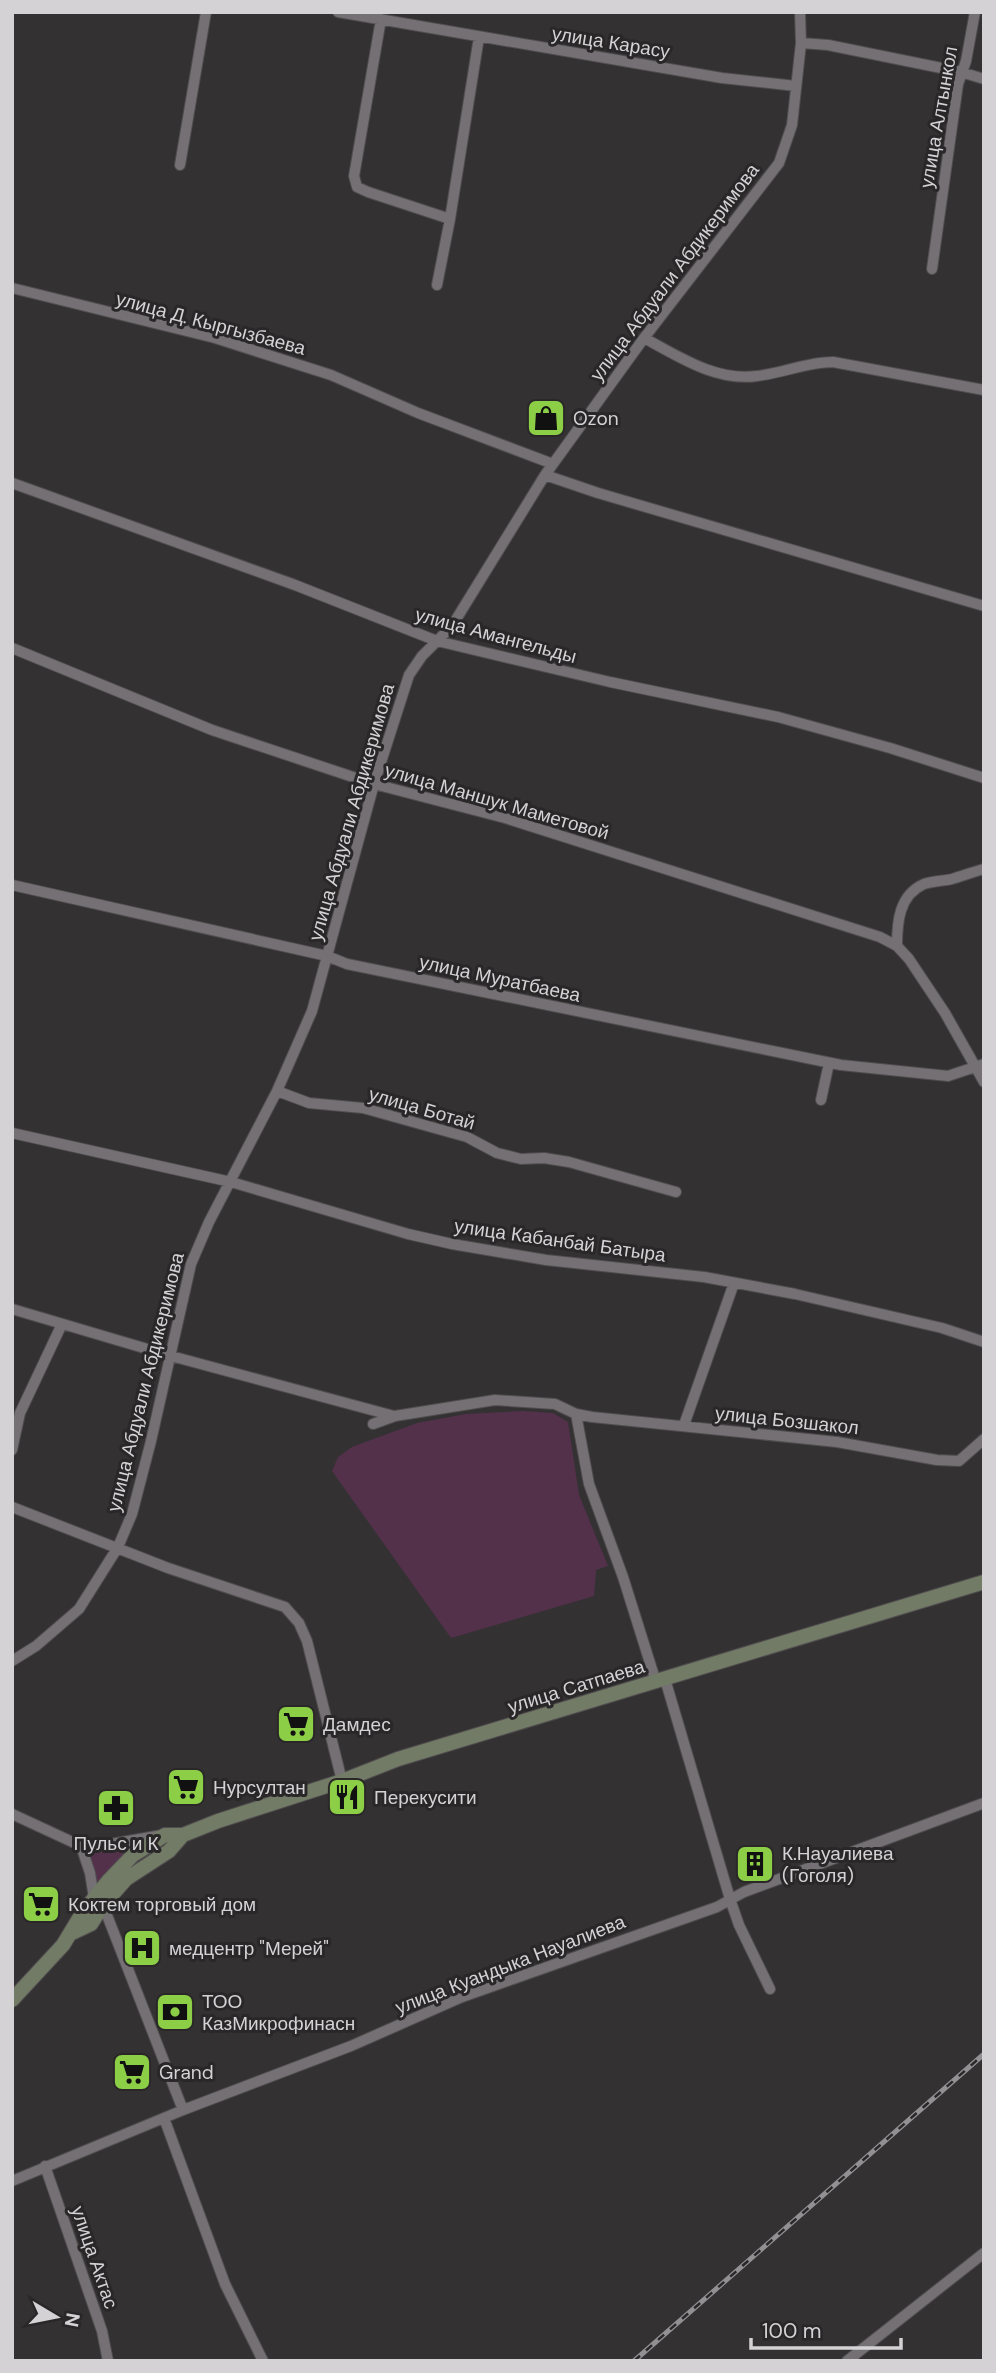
<svg xmlns="http://www.w3.org/2000/svg" width="996" height="2373" viewBox="0 0 996 2373" font-family="'DM Sans',sans-serif">
	<rect width="100%" height="100%" fill="#343133"/>
	<!-- green -->
	<path fill="#53314b" d="M523,1411L553,1413L568,1422L579,1495L608,1566L596,1570L594,1596L451,1638L332,1471L338,1457L352,1447L417,1423L466,1414Z
		M107,1837C125,1839 134,1852 130,1870L99,1883L92,1879L85,1857L92,1843Z"/>
	<g fill="none" stroke-linecap="round" stroke-linejoin="round">
		<!-- street casing -->
		<g stroke="#504d4f" stroke-width="12">
			<path id="street" d="M338,12L722,78L796,86
				M381,19L354,176L357,187L368,192L450,219
				M801,43L828,45L961,72L984,79
				M180,165L206,12
				M932,269L958,84L966,61L975,12
				M437,285L450,219L479,37
				M12,288L215,338L331,375L418,413L553,464
				M644,338C678,356 716,382 757,376C783,373 807,362 833,362L984,390
				M545,475L598,493L984,606
				M12,483L295,585L437,641L610,682L778,717L890,748L984,778
				M12,648L212,730L374,784L505,818L880,937L897,946L909,959L945,1013L984,1082
				M12,885L327,956L347,964L841,1065L948,1076L984,1064
				M897,946C897,922 899,895 924,884C933,881 943,881 952,879C962,876 973,872 984,869
				M277,1091L309,1103L363,1108L467,1137L497,1153L521,1159L544,1158L569,1162L676,1192
				M821,1100L829,1063
				M12,1133L231,1182L408,1234L452,1244L546,1260L704,1277L795,1294L942,1328L984,1342
				M12,1309L171,1356L394,1416
				M576,1414L589,1484L623,1577L656,1682
				M373,1424L395,1416L495,1400L555,1404L576,1414L592,1417L837,1442L937,1460L959,1461L984,1439
				M684,1425L734,1283
				M12,1450L20,1413L62,1324
				M12,1507L168,1568L285,1607L299,1623L307,1641L342,1781
				M12,1661L36,1646L79,1609L118,1547L132,1514L151,1441L191,1264L209,1222L277,1091L312,1011L374,784L409,675L422,656L452,626L545,475L644,338L779,163L792,125L801,43L800,12
				M665,1679L730,1899L739,1925L770,1989
				M12,1814L81,1846L94,1847L162,1835
				M81,1846L90,1873L94,1898
				M103,1905L183,2110
				M164,2118L225,2284L263,2361
				M45,2166L102,2331L108,2361
				M12,2181L183,2110L351,2046L462,1997L717,1907L744,1892L984,1803
				M847,2361L984,2253"/>
		</g>
		<!-- secondary casing -->
		<g stroke="#504d4f" stroke-width="16">
			<path id="secondary" d="M72,1933L91,1924L103,1905L126,1879L169,1851L183,1835
				M12,2000L63,1945L83,1912L109,1880L133,1855L165,1835H183L218,1821L342,1781L398,1759L984,1582"/>
		</g>
		<!-- street -->
		<use href="#street" stroke="#747073" stroke-width="10"/>
		<!-- secondary -->
		<use href="#secondary" stroke="#727b65" stroke-width="14"/>
		<!-- rail casing -->
		<g stroke="#929092" stroke-width="5">
			<path id="rail" d="M634,2361L984,2054"/>
		</g>
		<!-- rail -->
		<use href="#rail" stroke="#2a2729" stroke-width="2.5" stroke-dasharray="8" stroke-linecap="butt"/>
	</g>
	<!-- icons -->
	<defs>
		<g id="shop-square" transform="scale(2.0125)"><rect x="-9" y="-9" width="18" height="18" rx="4" fill="#8cce45" stroke="#2a2729"/><path d="M-5-2.5h2.3a2.7 3.5 0 0 1 5.4 0H5L5.5 6h-11ZM-1.5-2.5h3a1.5 2.3 0 0 0-3 0Z" fill="#111"/></g>
		<g id="supermarket-square" transform="scale(2.0125)"><rect x="-9" y="-9" width="18" height="18" rx="4" fill="#8cce45" stroke="#2a2729"/><path d="M-6-5.5h2.5l.6 2H6L4.5 2H-2.5L-4.4-4H-6ZM-1.5 3.2a1.3 1.3 0 1 0 .1 0ZM3 3.2a1.3 1.3 0 1 0 .1 0Z" fill="#111"/></g>
		<g id="restaurant-square" transform="scale(2.0125)"><rect x="-9" y="-9" width="18" height="18" rx="4" fill="#8cce45" stroke="#2a2729"/><path d="M-5-6h1v4h1v-4h1v4h1v-4h1v5L-1.5 .5V6h-2V.5L-5-1ZM5-6V6H3V1.5H1.5Q1.5-4 5-6Z" fill="#111"/></g>
		<g id="pharmacy-square" transform="scale(2.0125)"><rect x="-9" y="-9" width="18" height="18" rx="4" fill="#8cce45" stroke="#2a2729"/><path d="M-2-6h4v4h4v4h-4v4h-4v-4h-4v-4h4Z" fill="#111"/></g>
		<g id="building-square" transform="scale(2.0125)"><rect x="-9" y="-9" width="18" height="18" rx="4" fill="#8cce45" stroke="#2a2729"/><path d="M-4-6H4V6H1V3H-1V6H-4ZM-2.5-4.3h1.7v1.8h-1.7ZM.8-4.3h1.7v1.8H.8ZM-2.5-1h1.7V.8h-1.7ZM.8-1h1.7V.8H.8Z" fill="#111"/></g>
		<g id="hospital-square" transform="scale(2.0125)"><rect x="-9" y="-9" width="18" height="18" rx="4" fill="#8cce45" stroke="#2a2729"/><path d="M-5-5h3v3.5h4V-5h3V5h-3V1.5h-4V5h-3Z" fill="#111"/></g>
		<g id="bank-square" transform="scale(2.0125)"><rect x="-9" y="-9" width="18" height="18" rx="4" fill="#8cce45" stroke="#2a2729"/><path d="M-6-4H6V4H-6ZM0-2.3a2.3 2.3 0 1 0 0 4.6a2.3 2.3 0 1 0 0-4.6Z" fill="#111"/></g>
	</defs>
	<g fill-rule="evenodd">
		<use href="#shop-square" x="546" y="418"/>
		<use href="#supermarket-square" x="296" y="1724"/>
		<use href="#supermarket-square" x="186" y="1787"/>
		<use href="#restaurant-square" x="347" y="1797"/>
		<use href="#pharmacy-square" x="116" y="1808"/>
		<use href="#building-square" x="755" y="1864"/>
		<use href="#supermarket-square" x="41" y="1904"/>
		<use href="#hospital-square" x="142" y="1948"/>
		<use href="#bank-square" x="175" y="2012"/>
		<use href="#supermarket-square" x="132" y="2072"/>
	</g>
	<g text-anchor="middle" stroke-width="6" stroke-linejoin="round" paint-order="stroke">
		<!-- street labels -->
		<g font-size="19" fill="#d4d2d4" stroke="#2a2729">
			<text transform="translate(611 42) rotate(9)" y="7">улица Карасу</text>
			<text transform="translate(938 117) rotate(-80)" y="7">улица Алтынкол</text>
			<text transform="translate(674 272) rotate(-53)" y="7">улица Абдуали Абдикеримова</text>
			<text transform="translate(211 323) rotate(15)" y="7">улица Д. Кыргызбаева</text>
			<text transform="translate(496 635) rotate(15)" y="7">улица Амангельды</text>
			<text transform="translate(497 801) rotate(16)" y="7">улица Маншук Маметовой</text>
			<text transform="translate(351 812) rotate(-74)" y="7">улица Абдуали Абдикеримова</text>
			<text transform="translate(500 978) rotate(12)" y="7">улица Муратбаева</text>
			<text transform="translate(422 1108) rotate(16)" y="7">улица Ботай</text>
			<text transform="translate(560 1240) rotate(8)" y="7">улица Кабанбай Батыра</text>
			<text transform="translate(145 1382) rotate(-76)" y="7">улица Абдуали Абдикеримова</text>
			<text transform="translate(787 1420) rotate(6)" y="7">улица Бозшакол</text>
			<text transform="translate(576 1686) rotate(-17)" y="7">улица Сатпаева</text>
			<text transform="translate(510 1964) rotate(-21)" y="7">улица Куандыка Науалиева</text>
			<text transform="translate(95 2257) rotate(71)" y="7">улица Актас</text>
		</g>
		<!-- poi labels -->
		<g font-size="19" fill="#d4d2d4" stroke="#2a2729" text-anchor="start">
			<text x="573" y="425">Ozon</text>
			<text x="323" y="1731">Дамдес</text>
			<text x="213" y="1794">Нурсултан</text>
			<text x="374" y="1804">Перекусити</text>
			<text x="116" y="1850" text-anchor="middle">Пульс и К</text>
			<text x="782" y="1860">К.Науалиева<tspan x="782" dy="22">(Гоголя)</tspan></text>
			<text x="68" y="1911">Коктем торговый дом</text>
			<text x="169" y="1955">медцентр "Мерей"</text>
			<text x="202" y="2008">ТОО<tspan x="202" dy="22">КазМикрофинасн</tspan></text>
			<text x="159" y="2079">Grand</text>
		</g>
	</g>
	<!-- border -->
	<rect width="996" height="2373" fill="none" stroke="#d4d2d4" stroke-width="28"/>
	<!-- north arrow -->
	<g transform="translate(56 2317) rotate(100)" stroke="#2a2729" stroke-width="5" paint-order="stroke">
	<path d="M0-5L12 26L0 18L-12 26Z" fill="#d4d2d4"/>
	<text y="-10" font-size="19" font-weight="bold" text-anchor="middle" fill="#d4d2d4">N</text>
	</g>
	<!-- scale -->
	<path d="M751 2338v10h150v-10" fill="none" stroke="#d4d2d4" stroke-width="3.5"/>
	<text x="762" y="2338" font-size="21" fill="#d4d2d4" stroke="#2a2729" stroke-width="5" paint-order="stroke">100 m</text>
</svg>
